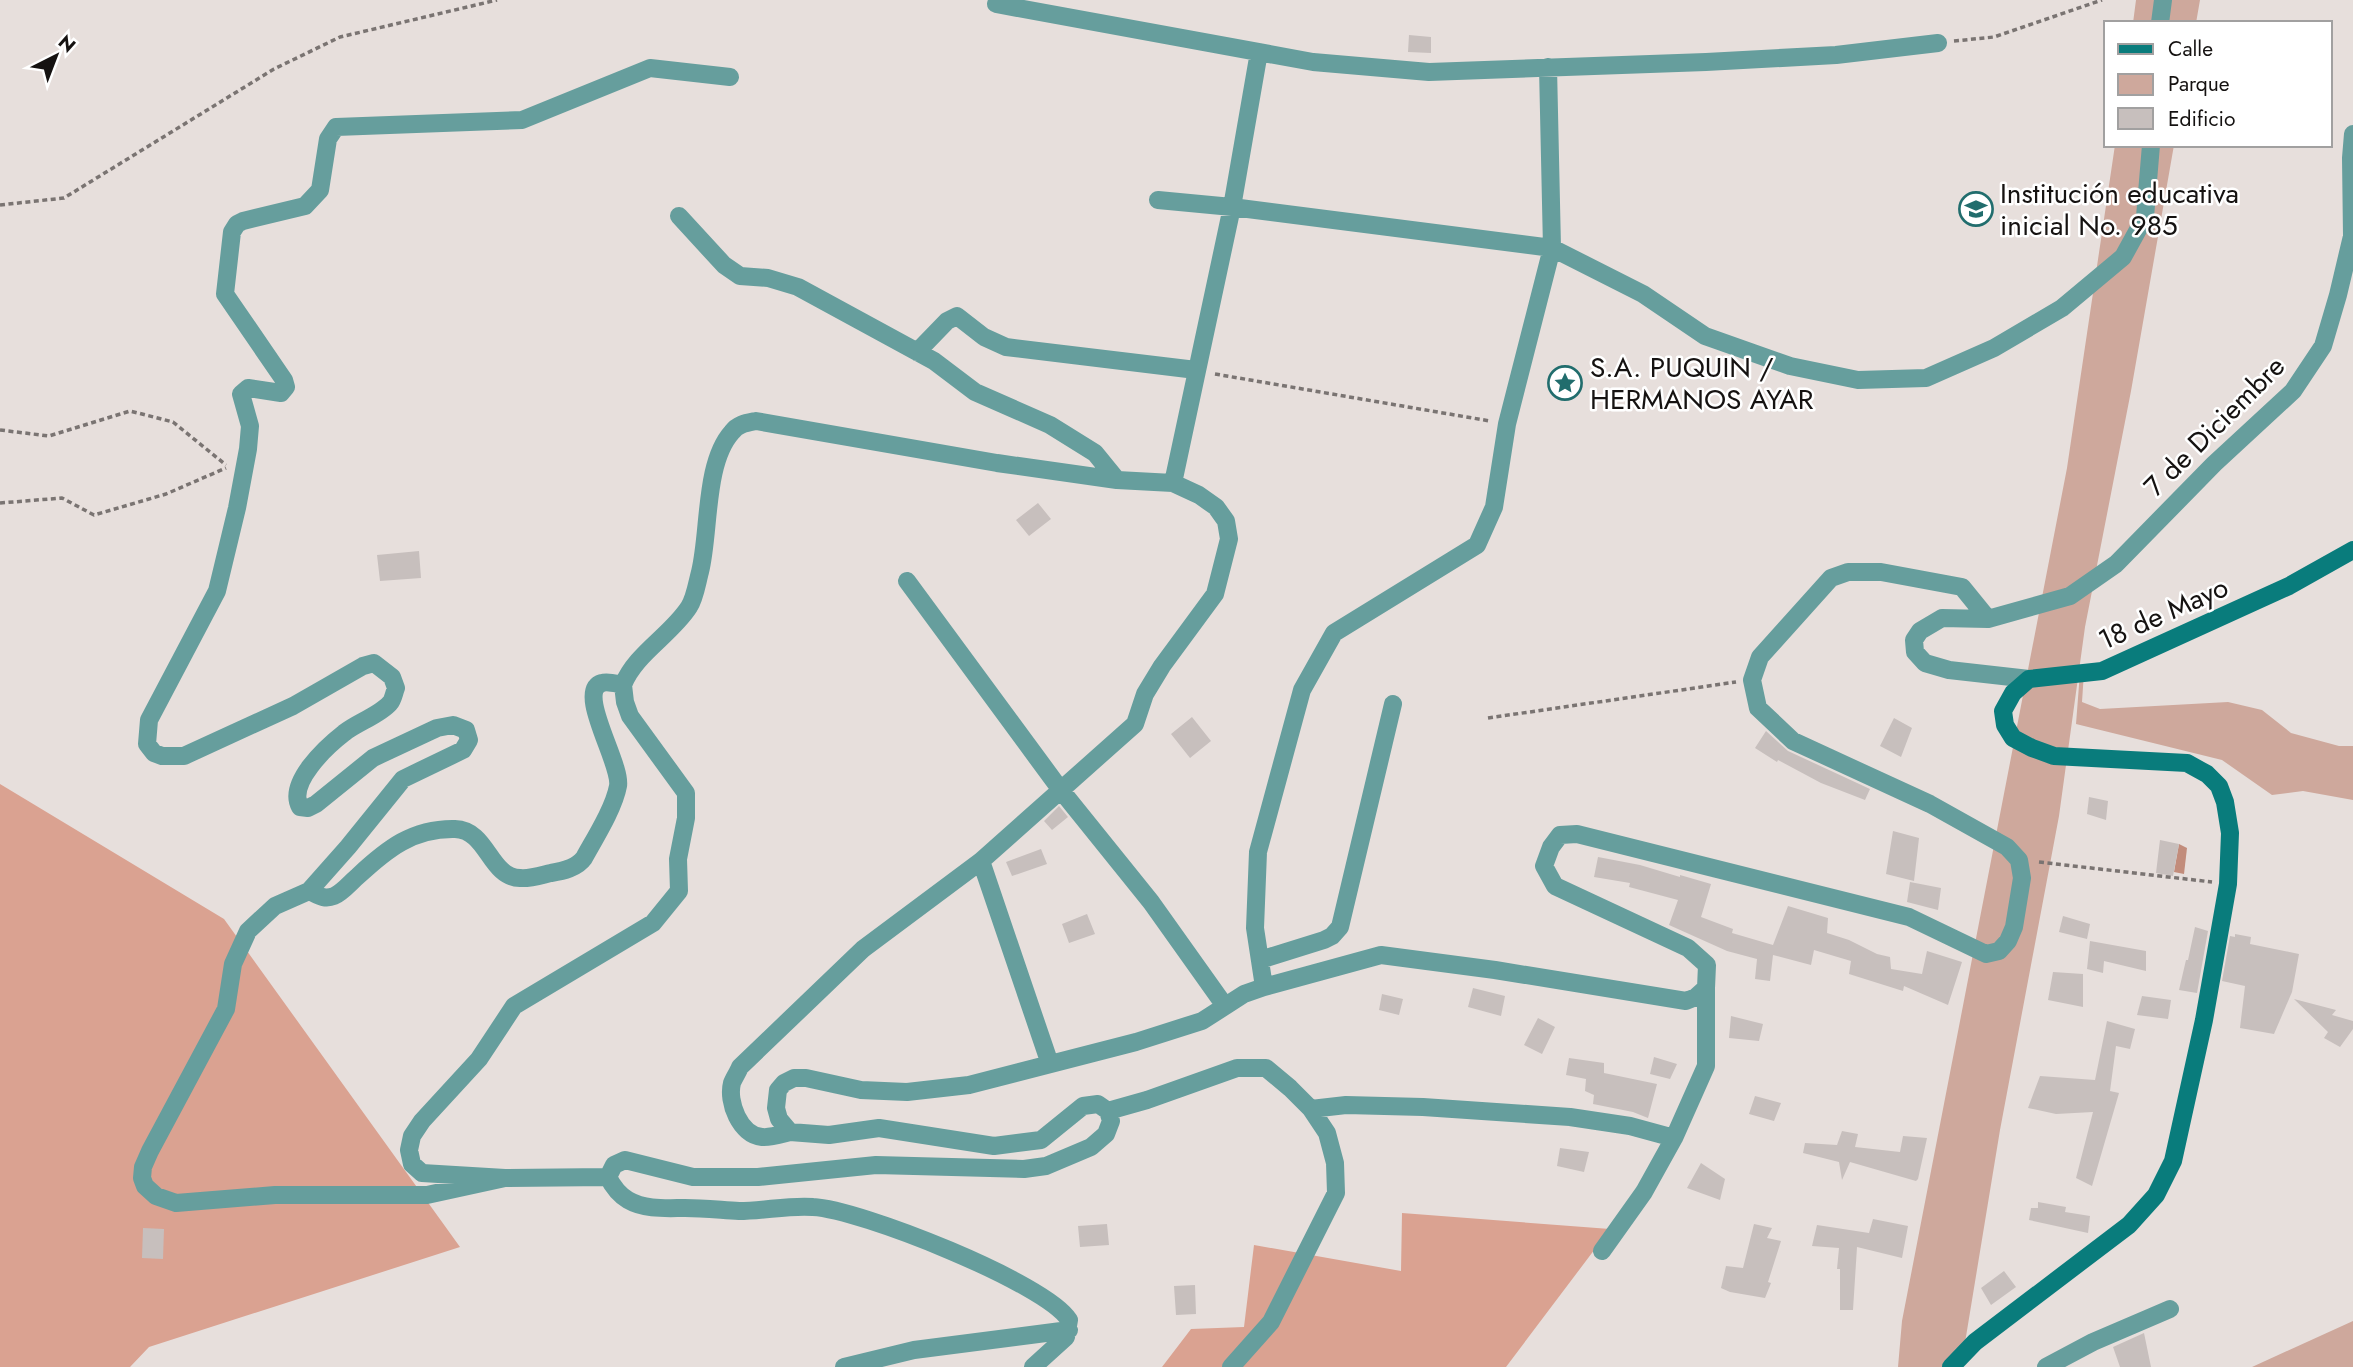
<svg xmlns="http://www.w3.org/2000/svg" width="2353" height="1367" viewBox="0 0 2353 1367" font-family="Jost,sans-serif">
	<rect width="100%" height="100%" fill="#e7dfdc"/>
	<!-- green -->
	<path fill="#cea89c" d="M2136,0H2200L2196,23H2133Z
		M2115,145H2174L2131,391L2085,627L2059,816L2000,1130L1961,1367H1898L1902,1321L2067,468Z
		M2080,672H2084L2082,702L2100,709L2228,702L2262,710L2291,733L2339,746H2353V800L2303,791L2272,795L2222,760L2076,724Z
		M2353,1321V1367H2252Z"/>
	<!-- forest -->
	<path fill="#daa291" d="M0,784L224,919L460,1247L149,1347L130,1367H0Z
		M1402,1213L1610,1229L1506,1367H1162L1191,1329L1244,1327L1254,1245L1401,1271Z"/>
	<!-- water -->
	<path fill="#c28c7b" d="M2179,844L2187,848L2184,874L2174,872Z"/>
	<!-- building -->
	<path fill="#c7bfbd" d="M1409,35L1431,37V53L1408,52Z
		M1038,503L1051,519L1029,536L1016,520Z
		M419,551L421,578L380,581L377,555Z
		M1192,717L1211,741L1190,758L1171,734Z
		M1894,718L1912,728L1901,757L1880,746Z
		M1766,731L1788,751L1870,789L1865,800L1821,783L1778,760L1777,762L1755,748Z
		M2089,797L2108,801L2106,820L2087,814Z
		M1059,806L1068,817L1052,830L1044,821Z
		M1893,831L1919,838L1914,881L1886,874Z
		M2160,840L2179,844L2173,876L2156,873Z
		M1041,849L1047,864L1012,876L1006,862Z
		M1598,857L1640,865L1680,877V875L1711,884L1701,917L1733,929L1732,933L1773,945L1788,906L1828,918L1827,933L1849,940L1877,954L1890,957L1891,969L1922,974L1927,951L1962,962L1948,1005L1904,986L1903,991L1849,974L1851,961L1814,950L1811,965L1773,955L1770,981L1755,979L1757,959L1727,951L1669,925L1678,900L1629,887L1630,883L1594,877Z
		M1910,882L1941,888L1938,910L1907,902Z
		M1087,914L1095,934L1069,943L1062,924Z
		M2063,916L2090,924L2087,939L2059,932Z
		M2195,927L2208,931L2197,993L2179,990L2186,960H2188Z
		M2235,934L2251,937L2250,944L2299,954L2292,992L2274,1034L2240,1028L2245,986L2222,981L2230,936L2235,937Z
		M2090,941L2146,951V971L2104,961L2103,973L2087,969Z
		M2053,972L2083,974V1007L2048,1000Z
		M1473,988L1505,996L1501,1016L1468,1007Z
		M1382,994L1403,999L1399,1015L1379,1010Z
		M2142,996L2171,1000L2168,1019L2137,1015Z
		M2294,999L2336,1010L2332,1015L2353,1021V1029L2340,1047L2324,1038L2328,1032Z
		M1731,1016L1763,1024L1759,1041L1729,1038Z
		M1538,1018L1555,1027L1542,1054L1524,1045Z
		M2107,1021L2135,1029L2130,1049L2116,1046L2110,1091L2119,1093L2092,1186L2076,1178L2093,1112L2056,1114L2028,1108L2040,1076L2095,1080Z
		M1654,1057L1677,1064L1670,1079L1650,1074Z
		M1569,1058L1604,1063V1073L1657,1084L1648,1118L1633,1112L1593,1104L1594,1095L1585,1091L1586,1079L1566,1075Z
		M1755,1096L1781,1103L1774,1121L1749,1114Z
		M1842,1131L1858,1134L1855,1147L1900,1152L1903,1136L1927,1138L1918,1179L1916,1181L1850,1162L1842,1180L1839,1162L1803,1153L1805,1143L1837,1145Z
		M1560,1148L1589,1152L1584,1172L1557,1166Z
		M1701,1163L1725,1179L1720,1200L1687,1188Z
		M2038,1202L2066,1207L2065,1212L2090,1216L2088,1233L2029,1220L2031,1208H2038Z
		M1873,1219L1908,1226L1902,1258L1857,1247L1853,1310H1840V1269H1837L1839,1248L1812,1246L1817,1225L1869,1233Z
		M1107,1224L1109,1245L1080,1247L1078,1226Z
		M1754,1224L1772,1228L1767,1238L1781,1241L1768,1282L1771,1283L1765,1298L1730,1292L1721,1288L1726,1266L1743,1268Z
		M143,1228L164,1229L163,1259L142,1258Z
		M2004,1271L2016,1287L1991,1305L1981,1288Z
		M1195,1285L1196,1314L1176,1315L1174,1286Z
		M2144,1333L2151,1367H2120L2113,1347Z"/>
	<g fill="none" stroke-linecap="round" stroke-linejoin="round">
		<!-- path -->
		<path stroke="#7a7472" stroke-width="3.5" stroke-dasharray="5 3.5" stroke-linecap="butt" d="M1954,41L1994,37L2102,0
			M0,205L64,198L274,69L340,37L497,0
			M1215,374L1490,421
			M0,430L49,436L130,411L173,422L226,465
			M0,503L62,498L94,515L166,494L226,468
			M1488,718L1736,682
			M2039,862L2212,882"/>
		<!-- street -->
		<path stroke="#669e9d" stroke-width="18" d="M996,4L1313,62L1429,72L1706,62L1836,55L1938,43
			M2160,23L2163,0
			M1548,67L1552,248L1507,424L1494,507L1477,545L1334,633L1302,690L1258,852L1255,928L1264,987L1381,955L1495,970L1686,1001L1696,997L1706,988L1707,965L1688,948L1555,886L1544,866L1551,847L1560,835L1577,834L1909,917L1986,954L1999,951L2008,941L2014,927L2022,878L2019,860L2007,847L1930,804L1793,741L1758,708L1752,680L1760,657L1831,578L1848,572H1881L1962,587L1988,619
			M1158,200L1232,207L1552,248L1643,294L1705,336L1790,366L1858,380L1926,378L1994,348L2062,308L2123,257L2145,217L2151,145
			M679,216L724,265L740,276L768,278L798,287L934,361L975,392L1050,425L1095,453L1117,480
			M917,352L947,321L957,316L984,337L1006,347L1196,370
			M1173,483L1232,207L1259,52
			M907,581L1060,789L1151,902L1225,1006
			M2029,679L1949,670L1925,663L1915,652L1914,640L1920,631L1942,618L1988,619L2070,596L2116,564L2214,464L2293,391L2323,346L2338,295L2352,236L2351,158L2353,134
			M623,685C635,654 671,635 689,607C695,598 697,583 700,572C710,532 704,463 732,432C738,424 746,423 756,421L997,463L1117,480L1173,483L1199,495L1216,507L1226,521L1229,539L1215,594L1162,666L1145,694L1135,724L981,861L863,949L740,1067C738,1072 734,1078 732,1083C727,1102 740,1135 762,1137C770,1138 782,1134 790,1132
			M981,861L1050,1064
			M309,891C318,895 324,900 334,896C342,893 351,882 358,876C387,849 413,828 455,829C488,830 489,877 520,878C530,879 542,875 551,873C563,871 577,868 584,858C595,838 614,808 618,786C622,764 575,691 602,683C608,681 617,684 623,685L625,702L630,716L686,793V818L678,859L679,891L653,923L514,1006L479,1059L422,1121L412,1136L409,1150L412,1164L422,1173L505,1178L608,1177
			M1260,960L1324,940L1332,936L1340,927L1393,704
			M1311,1109L1346,1105L1423,1107L1570,1117L1630,1126L1674,1138L1706,1066V988
			M1108,1111L1147,1100L1237,1068H1266L1290,1088L1311,1109L1327,1133L1335,1163L1336,1193L1271,1322L1231,1367
			M505,1178L427,1195H275L176,1203L156,1196L145,1186L142,1178L143,1167L150,1151L226,1009L233,964L248,931L275,906L309,891L348,847L403,779L463,750L469,740L466,730L453,725L437,728L373,758L316,804L308,808L300,807C287,783 326,747 344,733C356,723 380,715 390,703C393,700 394,693 396,688L392,677L374,663L363,666L293,706L184,756H162L154,753L147,744L149,720L217,591L237,508L248,449L250,426L241,394L248,388L281,393L286,387L284,380L225,294L232,232L237,224L243,221L305,206L320,190L328,139L336,127L522,120L650,68L730,77
			M1602,1251L1644,1192L1674,1138
			M844,1367L914,1350L1069,1330
			M1033,1367L1066,1337L1069,1320C1046,1283 859,1209 813,1207C789,1205 764,1211 739,1211C721,1210 703,1208 685,1208C667,1208 645,1210 628,1200C618,1194 613,1187 608,1177L614,1165L625,1160L693,1177H758L876,1165L1024,1169L1046,1166L1091,1147L1106,1134L1111,1121L1108,1111L1098,1104L1083,1106L1041,1140L994,1146L879,1128L829,1135L790,1132L779,1119L776,1108L778,1090L784,1083L794,1078H806L861,1090L907,1092L969,1085L1136,1042L1202,1021L1244,994L1264,987
			M2046,1367L2093,1342L2170,1309"/>
		<!-- secondary -->
		<path stroke="#097c7c" stroke-width="18" d="M1951,1367L1975,1342L2129,1225L2156,1195L2173,1161L2204,1020L2228,884L2230,833L2225,802L2219,786L2207,774L2187,763L2054,756L2032,748L2013,738L2005,725L2003,711L2013,693L2029,679L2102,671L2289,586L2353,550"/>
	</g>
	<!-- icons -->
	<defs>
		<g id="school-ring" transform="scale(1.75)"><circle r="9.5" fill="#fff" stroke="#216d6d" stroke-width="1.5"/><path d="M0-5L7-2L0 1L-7-2ZM-4 1L0 2.5L4 1V4Q0 6-4 4Z" fill="#216d6d"/></g>
		<g id="sight-ring" transform="scale(1.75)"><circle r="9.5" fill="#fff" stroke="#216d6d" stroke-width="1.5"/><path d="M0-6L1.8-2.2L6-1.7L2.9 1.2L3.7 5.4L0 3.3L-3.7 5.4L-2.9 1.2L-6-1.7L-1.8-2.2Z" fill="#216d6d"/></g>
	</defs>
	<g fill-rule="evenodd">
		<use href="#school-ring" x="1976" y="209"/>
		<use href="#sight-ring" x="1565" y="383"/>
	</g>
	<g text-anchor="middle" stroke-width="5" stroke-linejoin="round" paint-order="stroke">
		<!-- poi labels -->
		<g font-size="28" fill="#151211" stroke="#fff" text-anchor="start">
			<text x="2000" y="203">Institución educativa<tspan x="2000" dy="32">inicial No. 985</tspan></text>
			<text x="1590" y="377">S.A. PUQUIN /<tspan x="1590" dy="32">HERMANOS AYAR</tspan></text>
		</g>
		<!-- street labels -->
		<g font-size="28" fill="#151211" stroke="#fff">
			<text transform="translate(2214 426) rotate(-45)" y="10">7 de Diciembre</text>
			<text transform="translate(2163 613) rotate(-24)" y="10">18 de Mayo</text>
		</g>
	</g>
	<!-- legend -->
	<rect x="2104" y="21" width="228" height="126" fill="#ffffff" stroke="#a1a0a0" stroke-width="2"/>
	<rect x="2118" y="44" width="35" height="10" fill="#097c7c" stroke="#a1a0a0" stroke-width="2"/>
	<text x="2168" y="56" font-size="21" fill="#151211">Calle</text>
	<rect x="2118" y="74" width="35" height="21" fill="#cea89c" stroke="#a1a0a0" stroke-width="2"/>
	<text x="2168" y="91" font-size="21" fill="#151211">Parque</text>
	<rect x="2118" y="108" width="35" height="21" fill="#c7bfbd" stroke="#a1a0a0" stroke-width="2"/>
	<text x="2168" y="126" font-size="21" fill="#151211">Edificio</text>
	<!-- north arrow -->
	<g transform="translate(56 56) rotate(42)" stroke="#ffffff" stroke-width="5" paint-order="stroke">
	<path d="M0-5L12 26L0 18L-12 26Z" fill="#151211"/>
	<text y="-10" font-size="19" font-weight="bold" text-anchor="middle" fill="#151211">N</text>
	</g>
</svg>
